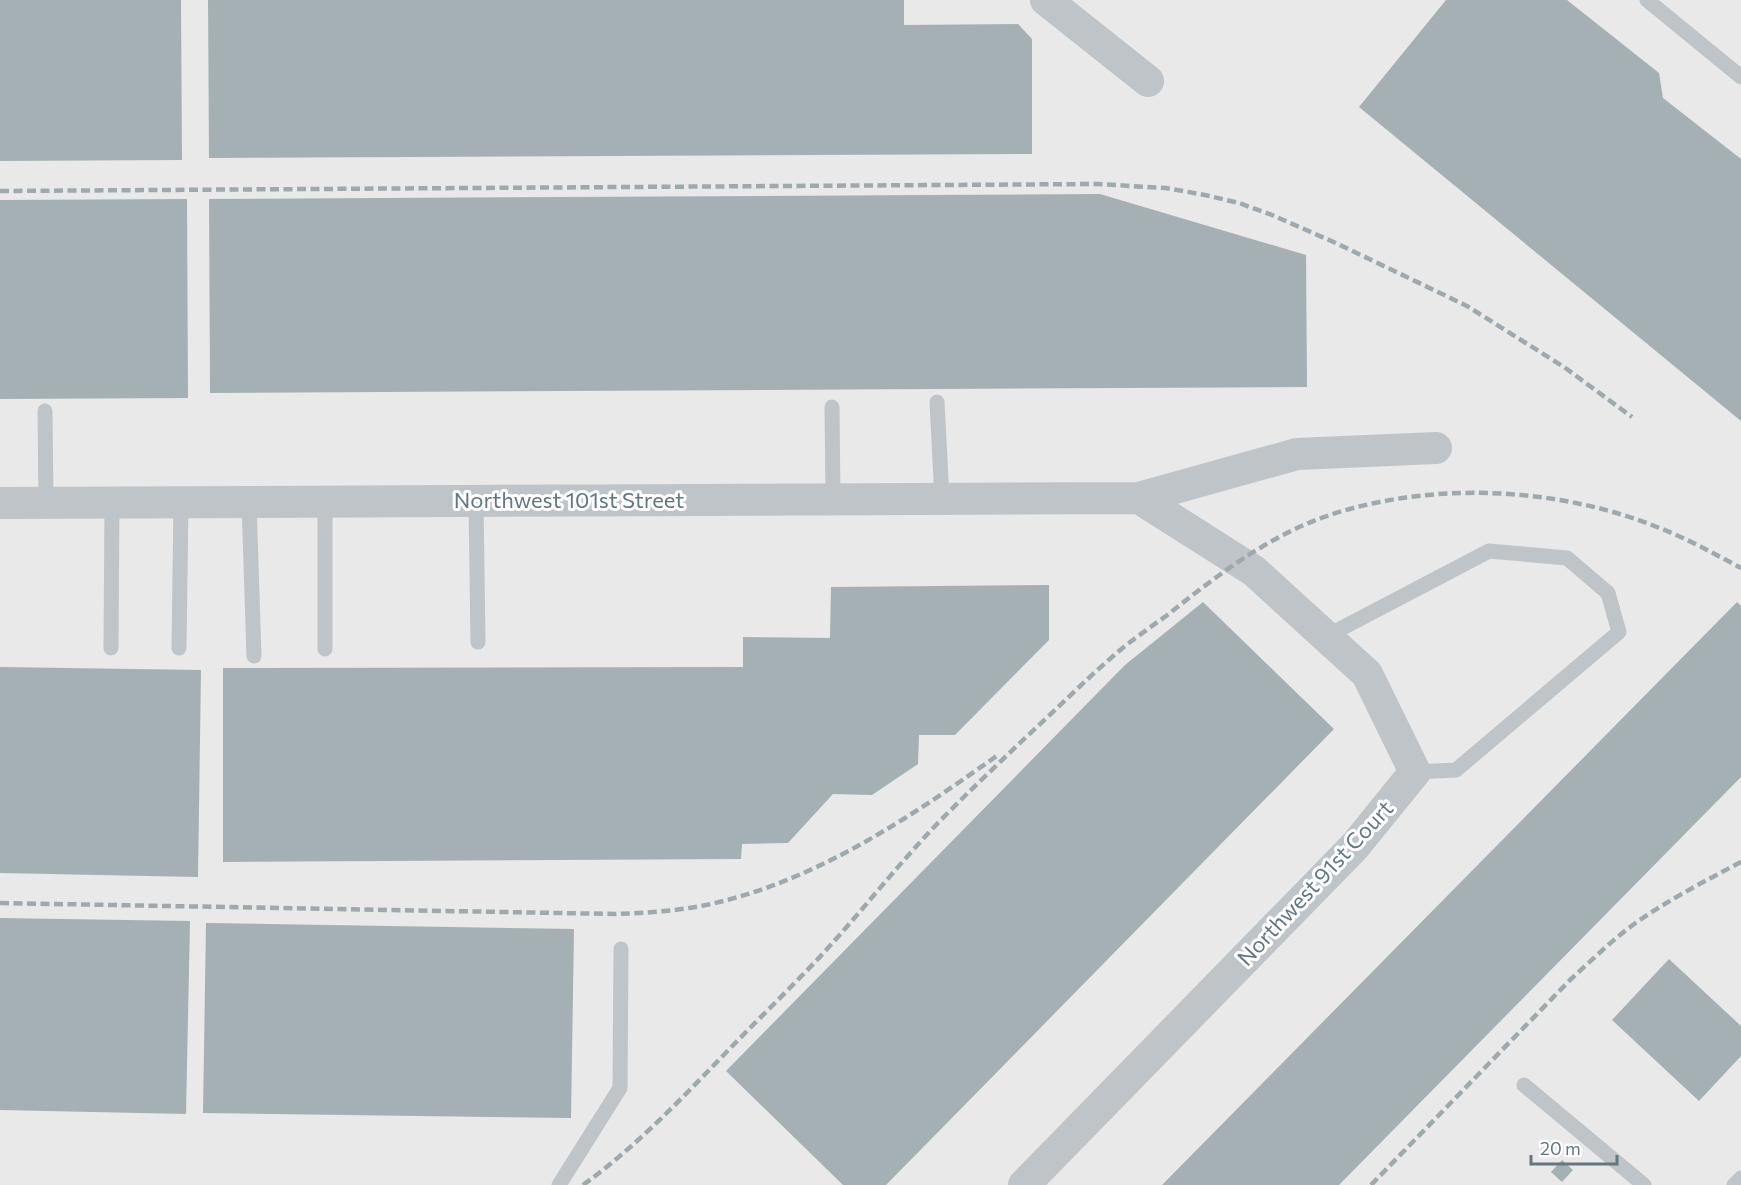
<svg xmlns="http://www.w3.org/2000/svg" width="1741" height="1185" viewBox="0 0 1741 1185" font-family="Commissioner,sans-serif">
	<rect width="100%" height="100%" fill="#f7f7f4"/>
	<!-- built -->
	<path fill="#e8e9e8" d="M0,0H1741V1185H0Z"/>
	<!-- building -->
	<path fill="#a5b0b4" d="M0,0H181L182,160L0,161Z
		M208,0H904V25L1018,24L1032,39V154L209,158Z
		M1446,0H1567L1659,73L1663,98L1741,159V421L1359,107Z
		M1100,194L1306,255L1307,387L210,393L209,199Z
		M187,199L188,398L0,399V200Z
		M1049,585V640L955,735H919L918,764L872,795L833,794L788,843L742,844L741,859L223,862V668L743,667V637L830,638L831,587Z
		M1203,602L1334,729L886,1185H843L726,1071L1125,665Z
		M1737,602L1741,606V777L1339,1185H1162Z
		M0,667L201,670L198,877L0,873Z
		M0,918L190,921L186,1114L0,1110Z
		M206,923L574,929L571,1118L203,1113Z
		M1669,959L1741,1026V1056L1699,1101L1612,1020Z
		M1562,1160L1573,1170L1562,1182L1551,1172Z"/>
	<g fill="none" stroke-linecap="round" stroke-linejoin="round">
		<!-- service -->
		<path stroke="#bec4c7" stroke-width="15" d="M1647,0L1741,77
			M937,402L942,499
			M832,407L833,499
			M45,411L46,502
			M325,501V649
			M476,501L478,642
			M249,502L254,656
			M1325,637L1489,551L1567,558L1608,593L1619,632L1456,770L1415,772
			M111,648L112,502
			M179,648L181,502
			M1524,1085L1644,1185
			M559,1185L620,1088L621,949
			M1734,1185L1741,1178"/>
		<!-- minor -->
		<path stroke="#bec4c7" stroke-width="32" d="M1046,0L1148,81
			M0,503L1139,498L1297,454L1436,448
			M1024,1185L1355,846L1415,772L1367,674L1254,571L1139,498"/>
		<!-- rail -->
		<path stroke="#9fa9ad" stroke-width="4.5" stroke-dasharray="9 4.5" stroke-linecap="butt" d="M0,191L1097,184L1166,188L1205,195L1239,203L1272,215L1338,244L1467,306L1564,367L1632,417
			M0,903L615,914C645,913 676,911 706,905C815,882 909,818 998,755
			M583,1185C644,1141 694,1085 746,1032C770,1008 794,984 817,960C858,916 895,868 936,825C965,795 995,767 1024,739C1058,708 1090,675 1125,646C1138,636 1152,626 1166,616C1214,578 1265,538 1324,517C1427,481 1555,486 1657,527C1686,538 1713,553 1741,568
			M1371,1185L1570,980C1592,960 1613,939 1637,922C1670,899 1705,881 1741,862"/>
	</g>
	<g text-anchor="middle" stroke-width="6" stroke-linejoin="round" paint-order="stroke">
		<!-- street labels -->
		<g font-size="22" fill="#627780" stroke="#fff">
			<text x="569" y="508">Northwest 101st Street</text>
			<text transform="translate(1315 883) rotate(-47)" y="8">Northwest 91st Court</text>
		</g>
	</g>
	<!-- scale -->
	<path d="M1531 1155v9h86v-9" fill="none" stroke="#627780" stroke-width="3"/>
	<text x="1540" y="1155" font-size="18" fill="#627780" stroke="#ffffff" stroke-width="4.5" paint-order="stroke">20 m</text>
</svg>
